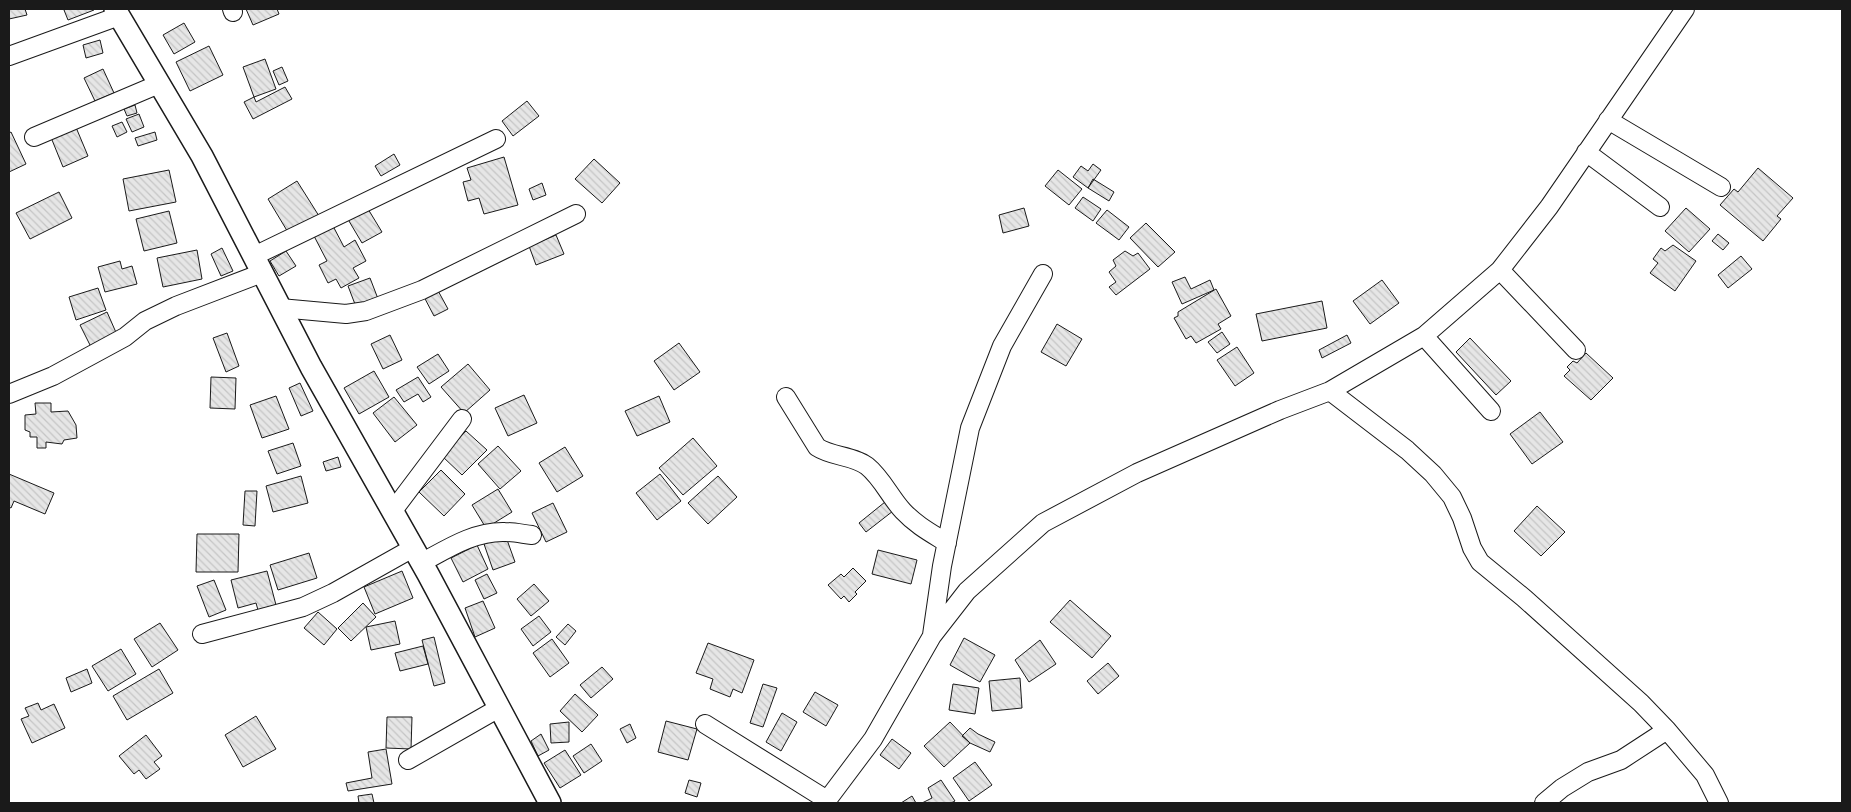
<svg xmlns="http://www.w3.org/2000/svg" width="1851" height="812" viewBox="0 0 1851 812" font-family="'Varela Round',sans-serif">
	<defs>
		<pattern id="building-back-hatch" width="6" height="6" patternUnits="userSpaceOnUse" patternTransform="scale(1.25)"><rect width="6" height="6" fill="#e6e6e6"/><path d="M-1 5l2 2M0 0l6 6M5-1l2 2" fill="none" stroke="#c5c5c5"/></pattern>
	</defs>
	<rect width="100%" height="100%" fill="#fff"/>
	<!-- building -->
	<path fill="url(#building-back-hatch)" stroke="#1a1a1a" d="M9,9H25L27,15L9,19Z
		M67,9H94V10L68,20L64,10Z
		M246,9H277L279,14L253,25Z
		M184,23L195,42L174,54L163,35Z
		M100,40L103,53L86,58L83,45Z
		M209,46L223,75L190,91L176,62Z
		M265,59L276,89L254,97L243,67Z
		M282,67L288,81L279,85L273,71Z
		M103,69L114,93L95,101L84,78Z
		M285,87L292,99L253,119L244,102L254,97L256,102Z
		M527,101L539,116L513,136L502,121Z
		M135,105L137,113L127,116L124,109Z
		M139,114L144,127L132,132L126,119Z
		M122,122L127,132L117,137L112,126Z
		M75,125L88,156L63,167L50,135Z
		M11,132L26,164L9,172V133Z
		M155,132L157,140L138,146L135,138Z
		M394,154L400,165L381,176L375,166Z
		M504,157L518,205L484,214L479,198L468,201L463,182L471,180L467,168Z
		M594,159L620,183L602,203L575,179Z
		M1093,164L1101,170L1088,188L1073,177L1081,166L1088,171Z
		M1758,168L1793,198L1777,216L1781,219L1763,241L1720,205L1734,189L1738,192Z
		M169,170L176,202L129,211L123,179Z
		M1058,170L1082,189L1069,205L1045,186Z
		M1093,179L1114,192L1109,201L1088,188Z
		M297,181L319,216L289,234L268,199Z
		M542,183L546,195L533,200L529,189Z
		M59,192L72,218L30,239L16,213Z
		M1083,197L1101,209L1093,221L1075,208Z
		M365,204L382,232L362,243L346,216Z
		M1024,208L1029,226L1003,233L999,215Z
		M1686,208L1710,229L1689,252L1665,231Z
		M1107,210L1129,227L1119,240L1096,223Z
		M169,211L177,243L144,251L136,219Z
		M1146,223L1175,252L1158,267L1130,238Z
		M333,226L344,247L355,240L366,261L353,268L359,278L341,288L336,279L328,283L319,265L327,261L314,236Z
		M1718,234L1729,243L1723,250L1712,241Z
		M556,235L564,254L536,265L529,246Z
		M1673,245L1696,261L1675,291L1650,273L1658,263L1653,259L1661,248L1665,251Z
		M222,248L233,271L221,276L211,254Z
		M197,250L202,279L163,287L157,258Z
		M286,251L296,266L279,276L270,261Z
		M1125,251L1133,256L1138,253L1150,269L1116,295L1109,287L1116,282L1109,272L1116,266L1113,260Z
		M1741,256L1752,269L1728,288L1718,275Z
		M120,261L122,269L132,266L137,284L105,292L98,267Z
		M1185,277L1191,289L1210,280L1214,290L1182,304L1172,282Z
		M370,278L380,304L358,312L348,286Z
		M1382,280L1399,303L1370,324L1353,301Z
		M436,287L448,309L434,316L422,293Z
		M98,288L106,310L76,320L69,297Z
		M1216,289L1231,316L1218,324L1221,329L1196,343L1191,336L1186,339L1174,318L1178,316V312Z
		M1322,301L1327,328L1262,341L1256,314Z
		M107,312L118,337L92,349L80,325Z
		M1057,324L1082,339L1066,366L1041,352Z
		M1222,332L1230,344L1217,353L1208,342Z
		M227,333L239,366L226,372L213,338Z
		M390,335L402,360L383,369L371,344Z
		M1347,335L1351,343L1322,358L1319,350Z
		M1470,338L1511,381L1496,395L1456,352Z
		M679,343L700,372L674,390L654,361Z
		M1237,347L1254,373L1235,386L1217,360Z
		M1586,353L1613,378L1591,400L1564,376L1570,370L1567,367L1573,361L1577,363Z
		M438,354L449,371L429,384L417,367Z
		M468,364L490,390L464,413L441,387Z
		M374,371L389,397L359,414L344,388Z
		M211,377L236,378L235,409L210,408Z
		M418,377L431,397L423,402L418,394L404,402L396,390Z
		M300,383L313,411L301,416L289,388Z
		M524,395L537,423L508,436L495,408Z
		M276,396L289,429L262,438L250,405Z
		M659,396L670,422L637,436L625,411Z
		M394,397L417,425L395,442L373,413Z
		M35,403H51V412L68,411L76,425L77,438L64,440L62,444L46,442V448H37V437H30V432L25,430V415L36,414Z
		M1540,412L1563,442L1532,464L1510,434Z
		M466,431L487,450L462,475L442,456Z
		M693,438L717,466L683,495L659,468Z
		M293,443L301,466L277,474L268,451Z
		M498,446L521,471L500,489L478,464Z
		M565,447L583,476L557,492L539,463Z
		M338,457L341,467L326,471L323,462Z
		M441,470L465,494L444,516L419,492Z
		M9,474L54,493L45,514L14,501L11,508L9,507Z
		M660,474L681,501L657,520L636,493Z
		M301,476L308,503L273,512L266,486Z
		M718,476L737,497L708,524L688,503Z
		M498,489L512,512L486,528L472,505Z
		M245,491H257L255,526L243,525Z
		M885,502L893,511L866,532L859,523Z
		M553,503L567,532L546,542L532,513Z
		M1537,506L1565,532L1541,556L1514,531Z
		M197,534H239L238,572H196Z
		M506,537L515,562L493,570L484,544Z
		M477,545L488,569L463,582L451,558Z
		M878,550L917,560L911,584L872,574Z
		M309,553L317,578L278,590L270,565Z
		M853,568L866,581L855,592L857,594L849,602L844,596L841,599L828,585L841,574L844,577Z
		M267,571L276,605L258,610L256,603L238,608L231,580Z
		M402,571L413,598L375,614L364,587Z
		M487,574L497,593L484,599L475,580Z
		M214,580L226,610L209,617L197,586Z
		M534,584L549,601L531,616L517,599Z
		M1070,600L1111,636L1092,658L1050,622Z
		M483,601L495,628L475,637L465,608Z
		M363,603L376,617L351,641L338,628Z
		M318,612L337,629L324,645L304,628Z
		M539,616L551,632L533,646L521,629Z
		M395,621L400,644L371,650L366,627Z
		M160,623L178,650L152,667L134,639Z
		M568,624L576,631L565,645L556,637Z
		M434,637L445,683L434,686L422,640Z
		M964,638L995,655L980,682L950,665Z
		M552,639L569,663L550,677L533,653Z
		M1040,640L1056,664L1029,682L1015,660Z
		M708,643L754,660L742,693L733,689L730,697L710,689L713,679L696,673Z
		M423,646L428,664L400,671L395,653Z
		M121,649L136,674L108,691L92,666Z
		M1108,663L1119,676L1098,694L1087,681Z
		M602,667L613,679L591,698L580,685Z
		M87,669L92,683L71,692L66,678Z
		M159,669L173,693L127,720L113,696Z
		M1020,678L1022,708L992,711L989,681Z
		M763,684L777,688L763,727L750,723Z
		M953,684L979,688L975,714L949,710Z
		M815,692L838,705L826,726L803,712Z
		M575,694L598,715L582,732L560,711Z
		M38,703L41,710L54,704L65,728L32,743L21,719L29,716L25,708Z
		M782,713L797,722L781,751L766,742Z
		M256,716L276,749L243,767L225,735Z
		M387,717H412L411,749L386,748Z
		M666,721L697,729L688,760L658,752Z
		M569,722V742L551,743L550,724Z
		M950,722L970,743L944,767L924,746Z
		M630,724L636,738L627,743L620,729Z
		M970,728L978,734L995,742L990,752L970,743L962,736Z
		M541,734L549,750L538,756L531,741Z
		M146,735L162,756L154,762L160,769L146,779L139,770L134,774L119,756Z
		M892,739L911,753L899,769L880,755Z
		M591,744L602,761L584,773L573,756Z
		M386,749L392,784L348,791L346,783L372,778L368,752Z
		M565,750L581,775L560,788L544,763Z
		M975,762L992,785L969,801L953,778Z
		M689,780L701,783L697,797L685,793Z
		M941,780L955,801L951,803H922L932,798L928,788Z
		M372,794L374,803H359L358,796Z
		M912,796L916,803H901Z"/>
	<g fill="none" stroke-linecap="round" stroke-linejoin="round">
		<!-- minor casing -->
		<g stroke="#1a1a1a" stroke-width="20">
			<path id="minor" d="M232,9L233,12
				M9,56L119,16
				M1608,120L1721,187
				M34,137L159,84
				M1586,152L1660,207
				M254,256L496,139
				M1500,270L1576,350
				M280,308L346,314L366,311L422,290L576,214
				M1424,336L1491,411
				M1330,391L1407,450L1433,474L1452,497L1462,518L1472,548L1480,562L1524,598L1641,703L1667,730L1705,775L1719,803
				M9,394L53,376L125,337L145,321L176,306L262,273
				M786,397L817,447C832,457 852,455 867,466C882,478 890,497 903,511C916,525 931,533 947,543
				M392,512L462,419
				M421,563C447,549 474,531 505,532C514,532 523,534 532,535
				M202,634L303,607L333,593L413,548
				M932,635L942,566L970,428L1002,346L1043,274
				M705,724L827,800
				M408,760L499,708
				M825,803L873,739L932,636L967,591L1043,523L1137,473L1280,410L1330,391L1424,336L1500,270L1549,207L1685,9
				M1544,803L1562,788L1588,772L1621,760L1667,730"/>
		</g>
		<!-- major casing -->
		<g stroke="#1a1a1a" stroke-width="24">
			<path id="major" d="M115,9L202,156L311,367L428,574L550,803"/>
		</g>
		<!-- minor -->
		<use href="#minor" stroke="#fff" stroke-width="18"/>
		<!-- major -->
		<use href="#major" stroke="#fff" stroke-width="21"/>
	</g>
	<!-- border -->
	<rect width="1851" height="812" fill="none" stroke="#1a1a1a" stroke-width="20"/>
</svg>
